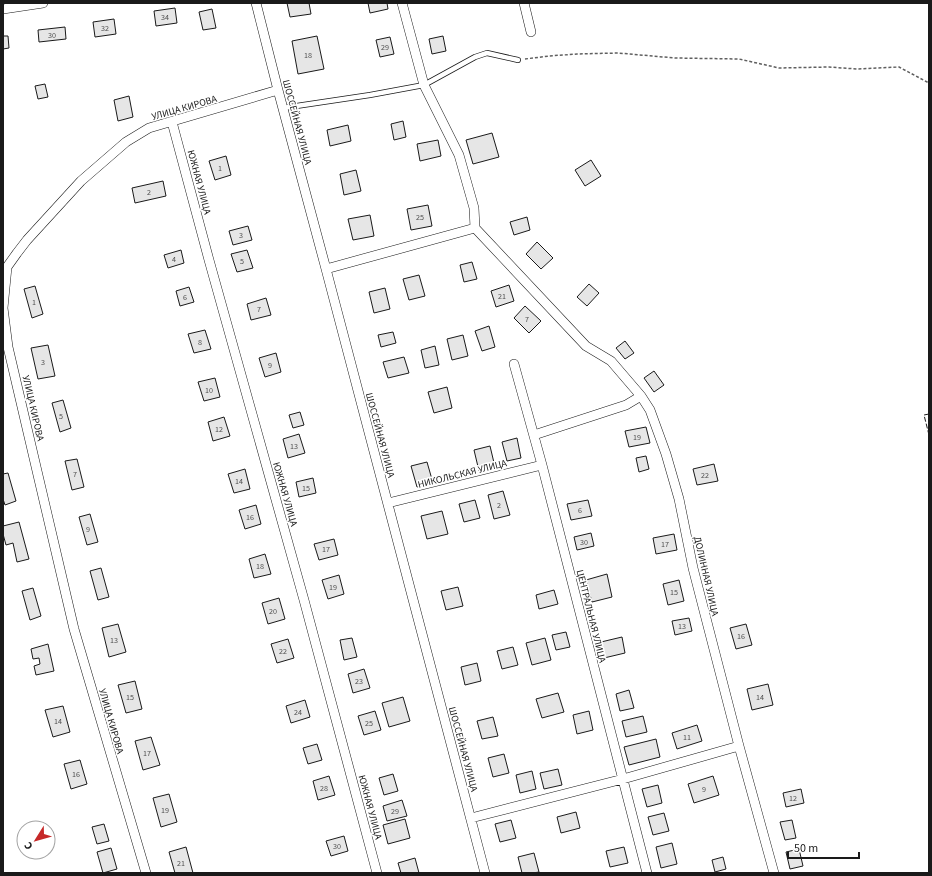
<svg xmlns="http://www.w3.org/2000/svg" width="932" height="876" viewBox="0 0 932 876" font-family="'Source Sans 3',sans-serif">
	<rect width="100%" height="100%" fill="#fff"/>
	<!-- building -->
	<path fill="#e6e6e6" stroke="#1a1a1a" d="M287,3H309L311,14L290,17Z
		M368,3H387L388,9L370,13Z
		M175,8L177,23L156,26L154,11Z
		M212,9L216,28L203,30L199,12Z
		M114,19L116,34L95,37L93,22Z
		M65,27L66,39L39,42L38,30Z
		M3,36H8L9,48L3,49Z
		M317,36L324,69L298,74L292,41Z
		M443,36L446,51L432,54L429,39Z
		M390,37L394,54L380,57L376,40Z
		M45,84L48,97L38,99L35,86Z
		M129,96L133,117L118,121L114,100Z
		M403,121L406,137L394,140L391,124Z
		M348,125L351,141L330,146L327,130Z
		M492,133L499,157L473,164L466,140Z
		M438,140L441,156L420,161L417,144Z
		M226,156L231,175L215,180L209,161Z
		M591,160L601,176L585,186L575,170Z
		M356,170L361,191L344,195L340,174Z
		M163,181L166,196L135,203L132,188Z
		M428,205L432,226L411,230L407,209Z
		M370,215L374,236L353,240L348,219Z
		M527,217L530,230L514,235L510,222Z
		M248,226L252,240L233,245L229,231Z
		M537,242L553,258L541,269L526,254Z
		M181,250L184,263L168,268L164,255Z
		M247,250L253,268L237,272L231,254Z
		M472,262L477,279L464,282L460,265Z
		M419,275L425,296L409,300L403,279Z
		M589,284L599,293L587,306L577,297Z
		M509,285L514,301L496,307L491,291Z
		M35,286L43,314L32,318L24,289Z
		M189,287L194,302L180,306L176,291Z
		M385,288L390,309L374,313L369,292Z
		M266,298L271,315L251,320L247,304Z
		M525,306L541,321L529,333L514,318Z
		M489,326L495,347L482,351L475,331Z
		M205,330L211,349L194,353L188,334Z
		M393,332L396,343L381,347L378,335Z
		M463,335L468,356L452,360L447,339Z
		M625,341L634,353L625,359L616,348Z
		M48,345L55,376L38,379L31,348Z
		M435,346L439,365L425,368L421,350Z
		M276,353L281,372L265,377L259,358Z
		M404,357L409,373L388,378L383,362Z
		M654,371L664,385L654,392L644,378Z
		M215,378L220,397L204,401L198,382Z
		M447,387L452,408L434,413L428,392Z
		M63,400L71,428L60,432L52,403Z
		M300,412L304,425L293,428L289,415Z
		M224,417L230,436L213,441L208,422Z
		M646,427L650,443L629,447L625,431Z
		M299,434L305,453L288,458L283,439Z
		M517,438L521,458L507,461L502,442Z
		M490,446L495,467L479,471L474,450Z
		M646,456L649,469L639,472L636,458Z
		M77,459L84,487L72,490L65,461Z
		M427,462L433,483L417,487L411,466Z
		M714,464L718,481L697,485L693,469Z
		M245,469L250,489L234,493L228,474Z
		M8,473L16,501L5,505L3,499V474Z
		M313,478L316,493L299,497L296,482Z
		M503,491L510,515L494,519L488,495Z
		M475,500L480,518L464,522L459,504Z
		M588,500L592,516L571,520L567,504Z
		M256,505L261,524L245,529L239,510Z
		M442,511L448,534L427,539L421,516Z
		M90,514L98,542L87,545L79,517Z
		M19,522L29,559L17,562L13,543L6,545L3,534V526Z
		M591,533L594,546L577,550L574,537Z
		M674,534L677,550L656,554L653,538Z
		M334,539L338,555L319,560L314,544Z
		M265,554L271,574L254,578L249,559Z
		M101,568L109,597L98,600L90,571Z
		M607,574L612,597L592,602L586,580Z
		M339,575L344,594L328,599L322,580Z
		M679,580L684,601L668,605L663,584Z
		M458,587L463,606L446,610L441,591Z
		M33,588L41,616L30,620L22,591Z
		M554,590L558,604L539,609L536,595Z
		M279,598L285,619L268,624L262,603Z
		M689,618L692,631L675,635L672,621Z
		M118,624L126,652L109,657L102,628Z
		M746,624L752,645L736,649L730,628Z
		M566,632L570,647L556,650L552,635Z
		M622,637L625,653L604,658L601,642Z
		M352,638L357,657L344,660L340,640Z
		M545,638L551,660L532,665L526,643Z
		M288,639L294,658L277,663L271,644Z
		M48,644L54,671L36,675L34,666L40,664L39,658L33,659L31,649Z
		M513,647L518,665L502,669L497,651Z
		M477,663L481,681L465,685L461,667Z
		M364,669L370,688L353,693L348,674Z
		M135,681L142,709L126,713L118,685Z
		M768,684L773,705L752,710L747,689Z
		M629,690L634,708L620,711L616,694Z
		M558,693L564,712L542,718L536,699Z
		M403,697L410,721L389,727L382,703Z
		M305,700L310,717L291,723L286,706Z
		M63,706L70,732L53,737L45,710Z
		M375,711L381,730L364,735L358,716Z
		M589,711L593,730L577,734L573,715Z
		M643,716L647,732L626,737L622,721Z
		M493,717L498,736L482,739L477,721Z
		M697,725L702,741L677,749L672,733Z
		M151,737L160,765L143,770L135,741Z
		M656,739L660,757L629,765L624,747Z
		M317,744L322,760L308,764L303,748Z
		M504,754L509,773L493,777L488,758Z
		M80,760L87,784L71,789L64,764Z
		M558,769L562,785L544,789L540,773Z
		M532,771L536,789L520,793L516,775Z
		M393,774L398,791L384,795L379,778Z
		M329,776L335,795L318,800L313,781Z
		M713,776L719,795L694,803L688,784Z
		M658,785L662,803L647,807L642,789Z
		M801,789L804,803L786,807L783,793Z
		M169,794L177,822L161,827L153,798Z
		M402,800L407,816L387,821L383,806Z
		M576,812L580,828L561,833L557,817Z
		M664,813L669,831L653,835L648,817Z
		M405,819L410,838L388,844L383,825Z
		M511,820L516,838L500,842L495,824Z
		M792,820L796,838L785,840L780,822Z
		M104,824L109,841L97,844L92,827Z
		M344,836L348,851L331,856L326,841Z
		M672,843L677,864L661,868L656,847Z
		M186,847L193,873H175L169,852Z
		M624,847L628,863L610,867L606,851Z
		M111,848L117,869L103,873L97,852Z
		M799,849L803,866L790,869L786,852Z
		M534,853L539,872L533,873H522L518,857Z
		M723,857L726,869L715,872L712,860Z
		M415,858L419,873H401L398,863Z"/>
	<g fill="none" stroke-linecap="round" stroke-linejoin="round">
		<!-- service casing -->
		<g stroke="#1a1a1a" stroke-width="6">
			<path id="service" d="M283,108L370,95L424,85L475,57L487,53L518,60"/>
		</g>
		<!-- minor casing -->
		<g stroke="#1a1a1a" stroke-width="10">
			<path id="minor" d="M256,3L278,90L326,269L485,873
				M402,3L424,85L459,155L474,208L475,228
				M524,3L531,32
				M3,9L43,3
				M172,122L209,260L304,600L377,873
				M326,269L475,228L586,346L611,361L641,396
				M514,364L542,465L647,873
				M534,435L626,405L641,396L650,410L666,454L679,499L693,568L739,746L774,873
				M388,503L542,465
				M471,818L623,779L739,746
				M146,873L74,629L8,347L3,308L7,267L17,253L27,240L81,181L126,142L149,128L278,90"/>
		</g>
		<!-- path -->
		<path stroke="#5f5f5f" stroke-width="1.5" stroke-dasharray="3 2" stroke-linecap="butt" d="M525,59L549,56L577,54L618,53L675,58L739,59L779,68L829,67L857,69L899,67L929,83"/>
		<!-- service -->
		<use href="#service" stroke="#fff" stroke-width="4.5"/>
		<!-- minor -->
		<use href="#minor" stroke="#fff" stroke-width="9"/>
		<!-- fence -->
		<path stroke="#1a1a1a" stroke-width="1" stroke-dasharray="5 2" stroke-linecap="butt" d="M929,414L924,415L929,435"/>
	</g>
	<g text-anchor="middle" stroke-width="3" stroke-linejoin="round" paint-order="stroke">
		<!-- number labels -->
		<g font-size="8" fill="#4d4d4d">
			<text x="165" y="20">34</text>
			<text x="105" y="31">32</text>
			<text x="52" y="38">30</text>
			<text x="385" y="50">29</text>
			<text x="308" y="58">18</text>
			<text x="220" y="171">1</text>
			<text x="149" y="195">2</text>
			<text x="420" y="220">25</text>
			<text x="241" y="238">3</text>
			<text x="174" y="262">4</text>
			<text x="242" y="264">5</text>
			<text x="502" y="299">21</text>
			<text x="185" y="300">6</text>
			<text x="34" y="305">1</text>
			<text x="259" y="312">7</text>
			<text x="527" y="322">7</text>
			<text x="200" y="345">8</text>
			<text x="43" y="365">3</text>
			<text x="270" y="368">9</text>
			<text x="209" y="393">10</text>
			<text x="61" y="419">5</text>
			<text x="219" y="432">12</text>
			<text x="637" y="440">19</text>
			<text x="294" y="449">13</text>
			<text x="75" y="477">7</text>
			<text x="705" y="478">22</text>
			<text x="239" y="484">14</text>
			<text x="306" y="491">15</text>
			<text x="499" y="508">2</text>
			<text x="580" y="513">6</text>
			<text x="250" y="520">16</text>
			<text x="88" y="532">9</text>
			<text x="584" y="545">30</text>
			<text x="665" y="547">17</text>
			<text x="326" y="552">17</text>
			<text x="260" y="569">18</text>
			<text x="333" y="590">19</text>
			<text x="674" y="595">15</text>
			<text x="273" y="614">20</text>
			<text x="682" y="629">13</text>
			<text x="741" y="639">16</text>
			<text x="114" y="643">13</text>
			<text x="283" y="654">22</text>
			<text x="359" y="684">23</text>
			<text x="130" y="700">15</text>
			<text x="760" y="700">14</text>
			<text x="298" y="715">24</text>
			<text x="58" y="724">14</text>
			<text x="369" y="726">25</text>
			<text x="687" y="740">11</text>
			<text x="147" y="756">17</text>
			<text x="76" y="777">16</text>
			<text x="324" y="791">28</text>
			<text x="704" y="792">9</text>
			<text x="793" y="801">12</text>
			<text x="165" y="813">19</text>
			<text x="395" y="814">29</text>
			<text x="337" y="849">30</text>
			<text x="181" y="866">21</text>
		</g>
		<!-- street labels -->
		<g font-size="10" fill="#1a1a1a" stroke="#fff">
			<text transform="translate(184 107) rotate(-16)" y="4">УЛИЦА КИРОВА</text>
			<text transform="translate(298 122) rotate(75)" y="4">ШОССЕЙНАЯ УЛИЦА</text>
			<text transform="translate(200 182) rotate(75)" y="4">ЮЖНАЯ УЛИЦА</text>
			<text transform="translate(34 408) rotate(77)" y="4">УЛИЦА КИРОВА</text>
			<text transform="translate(381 435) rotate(75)" y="4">ШОССЕЙНАЯ УЛИЦА</text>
			<text transform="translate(462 473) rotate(-14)" y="4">НИКОЛЬСКАЯ УЛИЦА</text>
			<text transform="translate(286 494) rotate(74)" y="4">ЮЖНАЯ УЛИЦА</text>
			<text transform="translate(707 576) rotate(77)" y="4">ДОЛИННАЯ УЛИЦА</text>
			<text transform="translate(592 616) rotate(76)" y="4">ЦЕНТРАЛЬНАЯ УЛИЦА</text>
			<text transform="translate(112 721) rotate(74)" y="4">УЛИЦА КИРОВА</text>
			<text transform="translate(464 749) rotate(75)" y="4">ШОССЕЙНАЯ УЛИЦА</text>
			<text transform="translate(371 807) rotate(75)" y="4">ЮЖНАЯ УЛИЦА</text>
		</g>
	</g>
	<!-- border -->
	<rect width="932" height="876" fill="none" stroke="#1a1a1a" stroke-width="8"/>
	<!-- north arrow -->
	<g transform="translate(36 840) rotate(233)"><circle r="19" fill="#ffffff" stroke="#a3a3a3"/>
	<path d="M0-3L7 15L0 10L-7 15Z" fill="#c62828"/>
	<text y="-6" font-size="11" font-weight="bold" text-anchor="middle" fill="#1a1a1a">С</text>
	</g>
	<!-- scale -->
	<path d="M788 852v6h71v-6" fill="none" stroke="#1a1a1a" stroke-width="2"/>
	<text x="794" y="852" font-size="12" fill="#1a1a1a" stroke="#ffffff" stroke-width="3" paint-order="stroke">50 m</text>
</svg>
